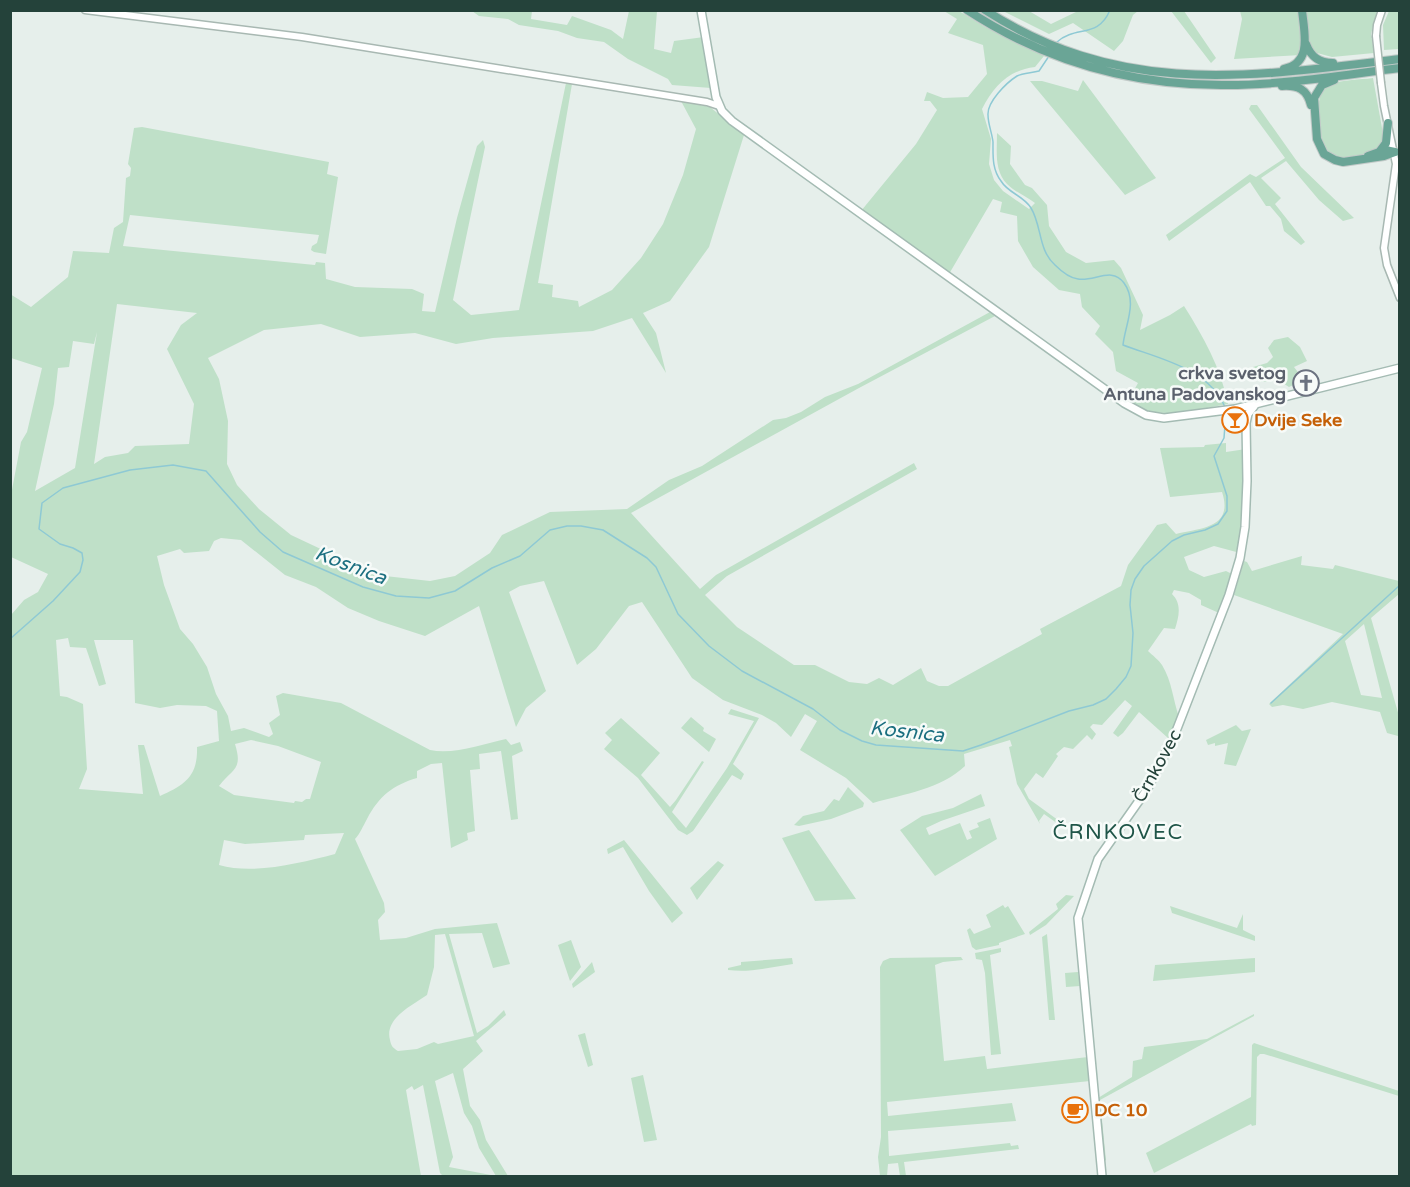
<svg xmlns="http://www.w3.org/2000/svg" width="1410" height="1187" viewBox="0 0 1410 1187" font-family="'Varela Round',sans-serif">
	<rect width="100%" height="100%" fill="#e6efeb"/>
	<!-- green -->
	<path fill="#bfe0c8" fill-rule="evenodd" d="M472,11H532L531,19L567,25L572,16L611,30L623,39L629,11H657L654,49L671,53L674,41L704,37L711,88L672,85L668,79L628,59L604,42L577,38L558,31L519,25L508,19L479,16Z
		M944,11H959L985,27L1044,56L1035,67C1009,70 994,86 982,109L991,139L989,164L994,180L1003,191L1029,209L1035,203C1027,197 1015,192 1007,184C994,170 997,151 997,133L1011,146L1010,164L1025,185L1032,188L1047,205L1049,226L1066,252L1086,263L1114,260L1121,268L1143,315L1140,330L1170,315L1184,306C1203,336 1221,368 1228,404C1196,409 1156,423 1128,401L1138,383L1116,371L1113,352L1095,334L1100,326L1082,307L1080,294L1059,290L1033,267L1018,241L1017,216L1000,212L1002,202L993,199L949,274L861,211L916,144L937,110L930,101H924L927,92L943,98L968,97L987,74L983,45L948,33L957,19Z
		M1003,11H1029L1051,24L1078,11H1138L1133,15L1123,41L1114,51L1073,23L1049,34Z
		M1171,11H1184L1216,58L1211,63Z
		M1240,11H1299L1302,42L1301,55L1234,59L1242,19Z
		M1305,11H1377L1371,34L1374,53L1332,57L1317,53L1313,54L1308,42Z
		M1389,11H1399V49L1384,50L1383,25Z
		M1373,78L1384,139C1378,150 1371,153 1358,157C1349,160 1335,160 1328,151C1317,140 1313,95 1327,86C1340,79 1360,80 1373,78Z
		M1083,80L1156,178L1125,195L1030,81H1042L1078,91Z
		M566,83L572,84L538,283L553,285L552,297L578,301L579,307L612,290L641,258L663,224L683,175L696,129L681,101L710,107L744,135L709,247L670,301L643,313L656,333L666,373L632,318L593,331L493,338L456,344L415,333L360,337L321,324L264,330L208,358L219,379L228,421L227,464L237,485L259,509L291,535L376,575L430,581L455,576L490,553L502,535L550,512L627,509L669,480L702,466L773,420L786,418L801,412L825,397L858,384L990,312L995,316L859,388L631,513L700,589L716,575L914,463L917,469L727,576L705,595L737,627L794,665H815L849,682L867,684L879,678L893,685L921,668L927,681L939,686H948L1042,634L1040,629L1121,586L1128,565L1157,525L1166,523L1176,534C1201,528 1234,528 1222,492L1170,497L1160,448L1204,447L1205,445L1226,443V452L1246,449L1244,521L1240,553L1214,546L1184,557L1189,570L1204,577L1226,571L1234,575L1219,613L1201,605V600L1189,593L1174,590L1172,594C1182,604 1179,616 1175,629L1164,628L1148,651C1152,655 1159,660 1162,665C1172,681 1173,700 1179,717L1168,738L1139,712L1123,733L1118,737L1113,733L1132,706L1125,700L1102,725L1093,724L1090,727L1096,734L1092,740L1087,735L1073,749L1064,747L1056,754L1058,756L1043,778L1036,773L1024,789L1029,799L1062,823L1061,826L1044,814L1039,821L1040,824L1017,784L1009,747L1012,746L1010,740L964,754L965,766C941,789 904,794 873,803L846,778L800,750L817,721L805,714L791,737L776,723L762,715L723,700L692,678L642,602L629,606L596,649L577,665L544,581L520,586L509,592L546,691L526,708L516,727L479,606L425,636L379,621L348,608L316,587L285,575L241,540L221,538L214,541L209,551L184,553L180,549L157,556L164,585L180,629L193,644L207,667L216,694L228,716L231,731L244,728L269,737L273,734L269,723L280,715L276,696L283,693L341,703L430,750C454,755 482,744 506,739L511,745L520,742L523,751L512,756L518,819L511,820L501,751L479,754L480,769L470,770L475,831L467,833L468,840L451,848L442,763L431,764L417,771V778C393,785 379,796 367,819C363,826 360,834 355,839L384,903L385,912L378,920L380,940L406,938L435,929L497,923L510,964L493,968L482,933L449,934L477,1033L488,1026L504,1010L506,1015L476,1041L483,1051L463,1069L470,1106L480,1120L486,1140L508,1176H443L440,1173L423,1085L414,1090L412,1086L406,1090L421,1176H11V615L24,600L38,592L48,574L11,557V495L21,442L27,432L42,368L11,358L10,294L31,307L68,277L73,251L109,253L114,228L123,222L126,178L130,176L131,168L128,164L134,128L142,127L329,162L327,174L338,177L326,254L314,252L311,250L312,246L317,243L319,235L130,215L123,246L315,265L316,262L325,263L326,279L355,287L412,289L424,294L422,311L435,312L457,218L477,146L483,140L485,147L453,300L471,315L519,310ZM117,304L197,313L181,325L167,349L194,404L189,444L135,446L128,453L105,457L94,464ZM97,332L75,468L35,491L54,404L58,368L69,367L73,341L94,344ZM68,638L70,647L86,648L99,686L106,684L94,640H133L135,703L160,708L177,705L206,706L217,711L219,741L197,747C198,776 185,785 160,796L144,745H138L143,794L79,789L87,769L83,704L67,697L60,696L56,640ZM251,740L278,746L321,762L310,799H306L302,802L295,801L294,803L234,795L219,786C233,768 243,770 235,744ZM344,833L335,854C300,863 254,875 219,865L224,840L245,844L304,840L305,835ZM445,934L474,1036L438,1044L434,1042L417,1049L398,1051C393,1048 391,1046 390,1040C384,1018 413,1005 427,995L434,967L435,935ZM453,1073L464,1113L472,1126L479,1148L496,1176L449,1167L453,1157L435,1081Z
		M1251,105H1257L1301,167L1354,218L1343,221L1319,200L1286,161L1261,178L1281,198L1275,204L1305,242L1301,245L1284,231L1281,219L1270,206H1266L1250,182L1169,241L1166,235L1250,174L1256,177L1285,158L1249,109Z
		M1288,337L1300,347L1307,361L1294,367L1304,380L1289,387L1278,380L1261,382L1253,367L1267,363L1273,357L1268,348L1274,340Z
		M1302,556L1301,565L1333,569L1335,565L1399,581V594L1371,618L1399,716V741L1398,736L1387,733L1380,712L1332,702L1303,709L1283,705L1272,707L1269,704L1343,634L1234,595L1244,561L1247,562L1252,571ZM1364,624L1382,698L1361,695L1345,641Z
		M731,709L759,718L733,764L744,774L741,780L732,775L693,831L687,835L678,830L638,778L604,749L612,740L605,733L621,718L660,753L641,775L670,807L676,800L702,761L704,762L672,812L686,828L727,768L754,721L728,714Z
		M691,717L704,728L703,731L716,739L709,752L681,728Z
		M1236,725L1242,731L1251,729L1236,766L1224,764L1228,743L1215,746V743L1208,745L1206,740Z
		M848,787L864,803L863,807L831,819L799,826L794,825L803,816L824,811L834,799L839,801Z
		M981,794L985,806L941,821L926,828L929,835L960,823L967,840L972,838L969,831L979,827L977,823L990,818L997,839L935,876L900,830L922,816L953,808Z
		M809,830L856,899L815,901L782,838Z
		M624,840L683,913L672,923L649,891L623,847L608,854L607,849Z
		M718,861L724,865L697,900L690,888Z
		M1066,895L1074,896L1046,925L1030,935L1029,932L1058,909L1056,904Z
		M1003,905L1005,908L1008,906L1025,934L999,943V945L976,950L972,947L967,930L970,928L974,934L991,927L986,915Z
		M1170,906L1237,928L1243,914V930L1255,936V941L1172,913Z
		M1047,934L1048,946L1055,1020H1049L1042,937Z
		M571,940L581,967L570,981L558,945Z
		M1001,948V952L990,955L1001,1054L991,1055L985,973L982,960L976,959L975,953Z
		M961,957L963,960L943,962L935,965L944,1061L985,1056L987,1069L1088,1057L1090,1081L887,1102L888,1116L1012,1103L1016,1121L888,1131L889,1156L1010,1143L1011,1146L1018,1145L1019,1149L904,1162L906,1176H900L898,1163L888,1164L887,1176H880L878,1157L881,1137L880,967L883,961L890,958Z
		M792,958L793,964C771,967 750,973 728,970V968L741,965V962Z
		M1255,958V972L1153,981L1155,965Z
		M592,962L595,972L573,988L572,984Z
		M1078,972L1080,986L1066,987L1065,973Z
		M1254,1014V1016L1100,1100L1106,1160L1103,1162L1098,1098L1132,1077L1133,1061L1142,1059L1144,1047L1207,1039Z
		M585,1033L593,1065L588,1067L578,1035Z
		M1254,1043L1399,1091V1096L1264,1054H1260L1257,1057L1256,1125L1252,1126L1251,1124L1154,1173L1146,1153L1251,1097L1252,1045Z
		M643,1075L657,1140L644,1142L631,1078Z"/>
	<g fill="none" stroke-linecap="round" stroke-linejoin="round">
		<!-- stream -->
		<path stroke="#8ec9d4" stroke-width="1.5" d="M1057,42C1076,25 1098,39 1110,10
			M1049,56L1039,71C1032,73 1023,73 1017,76C1006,83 987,102 988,115C988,124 992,133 993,142C993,156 992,169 1001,181C1008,193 1024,196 1031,208C1042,226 1038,250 1055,265C1061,271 1070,278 1078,279C1094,282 1112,266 1124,283C1138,302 1125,325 1123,345C1160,359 1208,368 1225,407
			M10,639L53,601L80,572L83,560L82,553L73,548L60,544L39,529L42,503L63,488L130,470L173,465L206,471L260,532L283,552L363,587L396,596L412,597L429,598L455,591L492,568L520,556L550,530L567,526H581L603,530L647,558L656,567L678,614L709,646L742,671L813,709L840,730L862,741L876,745L963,751L981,745L1069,711L1093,705L1106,699L1116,689L1126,677L1131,666L1133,633L1130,605L1131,590L1135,579L1144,566L1172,541L1184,535L1205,530L1218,524L1227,511V496L1214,456L1224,438L1226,412
			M1271,703L1400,585"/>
		<!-- tertiary casing -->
		<g stroke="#a8b8b2" stroke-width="9">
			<path id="tertiary" d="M85,10L302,37L707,102L719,106
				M1376,36L1377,25L1382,10
				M1381,83L1384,106L1396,164L1384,248L1387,265L1400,298"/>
		</g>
		<!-- secondary casing -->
		<g stroke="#a4bbb3" stroke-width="10">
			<path id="secondary" d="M701,10L716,97L722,111L732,121L1124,403L1146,415L1164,418L1235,409L1400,368
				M1102,1176L1078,918L1098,859L1148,788L1173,739L1229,595L1240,558L1245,527L1247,481L1246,423L1248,414L1255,405"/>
		</g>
		<!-- primary casing -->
		<g stroke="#c2cac8" stroke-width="10">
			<path id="primary" d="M967,10C1045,61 1133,86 1227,85C1284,85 1342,75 1400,68
				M985,10C1122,98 1248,77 1400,59
				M1306,44C1311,57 1319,63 1333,63
				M1284,69C1313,63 1304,32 1302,10
				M1334,80L1322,85L1314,98L1317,139L1324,154L1335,160L1343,162L1384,156L1395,152
				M1282,86C1298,85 1307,89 1311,105
				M1380,151L1386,143L1388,123
				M1368,156L1385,150L1395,152"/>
		</g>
		<!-- tertiary -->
		<use href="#tertiary" stroke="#fff" stroke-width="6"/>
		<!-- secondary -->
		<use href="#secondary" stroke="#fff" stroke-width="7"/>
		<!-- primary -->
		<use href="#primary" stroke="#6aa596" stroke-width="8"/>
		<!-- tertiary-bridge casing -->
		<g stroke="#a8b8b2" stroke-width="9" stroke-linecap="butt">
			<path id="tertiary-bridge" d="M1376,36L1381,83"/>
		</g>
		<!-- tertiary-bridge -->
		<use href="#tertiary-bridge" stroke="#fff" stroke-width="6"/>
	</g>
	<!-- icons -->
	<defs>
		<g id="church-ring" transform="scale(1.35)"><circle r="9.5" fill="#f7fbf9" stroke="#6b7280" stroke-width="1.5"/><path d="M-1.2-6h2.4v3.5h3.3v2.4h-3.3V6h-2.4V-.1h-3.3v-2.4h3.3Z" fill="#6b7280"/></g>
		<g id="bar-ring" transform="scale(1.35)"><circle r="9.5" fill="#f7fbf9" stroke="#e8710a" stroke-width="1.5"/><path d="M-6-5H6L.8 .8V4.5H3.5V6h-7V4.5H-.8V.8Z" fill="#e8710a"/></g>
		<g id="cafe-ring" transform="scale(1.35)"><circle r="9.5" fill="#f7fbf9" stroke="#e8710a" stroke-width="1.5"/><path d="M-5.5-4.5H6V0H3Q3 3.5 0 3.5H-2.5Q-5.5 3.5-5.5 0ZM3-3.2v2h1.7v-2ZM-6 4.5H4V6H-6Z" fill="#e8710a"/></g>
	</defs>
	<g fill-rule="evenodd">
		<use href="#church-ring" x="1306" y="383"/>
		<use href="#bar-ring" x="1235" y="420"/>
		<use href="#cafe-ring" x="1075" y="1110"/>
	</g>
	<g text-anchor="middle" stroke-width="5" stroke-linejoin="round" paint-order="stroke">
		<!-- worship labels -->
		<g font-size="18" font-weight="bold" fill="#5b616d" stroke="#f7fbf9" text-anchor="end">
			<text x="1286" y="379">crkva svetog<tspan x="1286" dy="21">Antuna Padovanskog</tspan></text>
		</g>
		<!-- food labels -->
		<g font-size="18" font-weight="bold" fill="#c56008" stroke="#f7fbf9" text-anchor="start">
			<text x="1254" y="426">Dvije Seke</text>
			<text x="1094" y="1116">DC 10</text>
		</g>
		<!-- street labels -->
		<g font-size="18" fill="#24423a" stroke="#f7fbf9">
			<text transform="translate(1157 766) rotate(-61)" y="6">Črnkovec</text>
		</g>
		<!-- water labels -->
		<g font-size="20" font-style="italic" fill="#1c6f80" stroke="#f7fbf9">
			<text transform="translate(351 565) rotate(21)" y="7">Kosnica</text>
			<text transform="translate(907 731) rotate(6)" y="7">Kosnica</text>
		</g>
		<!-- quarter labels -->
		<g font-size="21" letter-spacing="1.5" fill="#1f5548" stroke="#f7fbf9">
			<text x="1118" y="839">ČRNKOVEC</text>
		</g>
	</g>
	<!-- border -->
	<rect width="1410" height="1187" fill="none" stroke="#24423a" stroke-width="24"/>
</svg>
